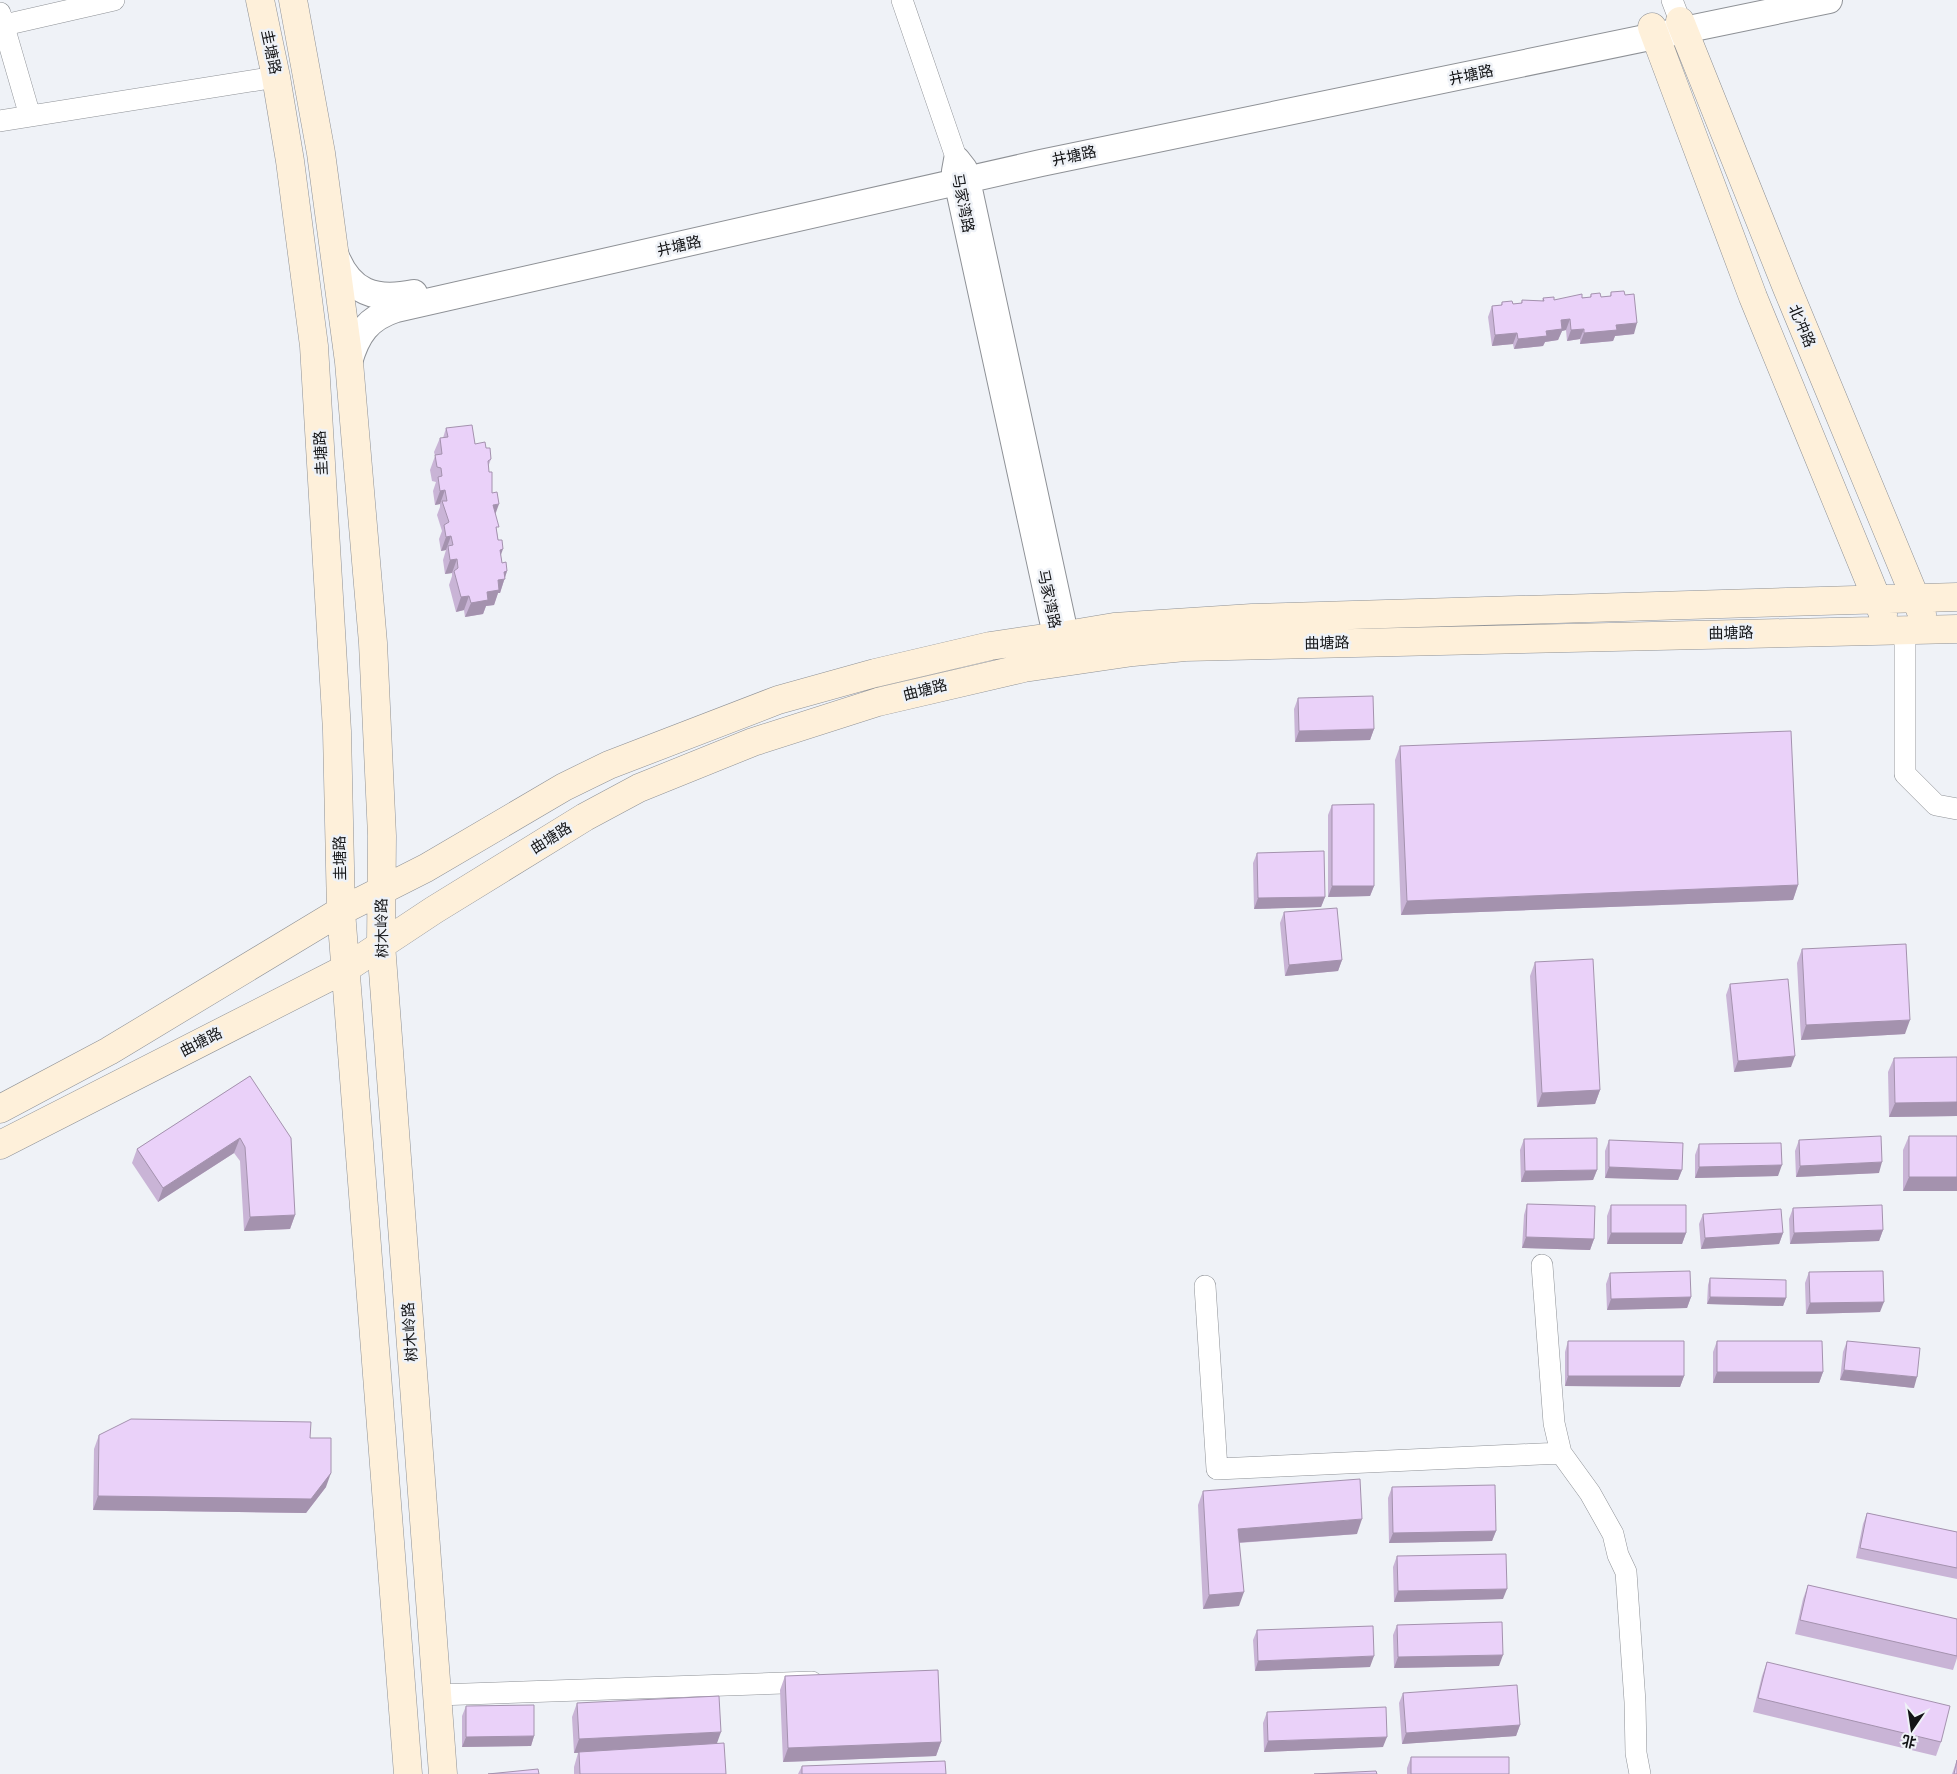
<svg xmlns="http://www.w3.org/2000/svg" width="1957" height="1774" viewBox="0 0 1957 1774" font-family="'Titillium Web','Noto Sans SC',sans-serif">
	<rect width="100%" height="100%" fill="#eff2f7"/>
	<g fill="none" stroke-linecap="round" stroke-linejoin="round">
		<!-- minor casing -->
		<g stroke="#8e9196" stroke-width="22">
			<path id="minor" d="M902,0L957,160
				M1672,0L1680,21
				M0,13L30,116
				M0,26L114,0
				M0,121L276,77
				M1905,630V774L1936,805L1957,809
				M1542,1265L1554,1423L1561,1453L1590,1493L1613,1534L1618,1555L1626,1572L1635,1702L1636,1753L1640,1774
				M1205,1286L1217,1469L1561,1453
				M437,1695L812,1682"/>
		</g>
		<!-- tertiary casing -->
		<g stroke="#8e9196" stroke-width="28">
			<path id="tertiary" d="M335,254C350,293 375,301 414,293
				M349,362C357,334 368,318 396,309L1041,163L1829,0
				M1061,658L955,171L957,160L964,169L967,180L1070,657"/>
		</g>
		<!-- secondary casing -->
		<g stroke="#8e9196" stroke-width="29">
			<path id="secondary" d="M260,0L276,77L290,161L314,346L337,731L341,911L408,1774
				M293,0L321,153L349,362L373,643L382,836L381,944L443,1774
				M1680,21L1787,288L1922,614
				M1652,27L1753,297L1883,614
				M0,1109L109,1051L341,911L426,868L564,787L609,765L778,700L875,673L990,646L1066,635L1114,627L1252,618L1957,597
				M0,1145L345,969L434,910L585,817L639,788L753,742L878,702L1024,668L1133,652L1185,647L1957,629"/>
		</g>
		<!-- minor -->
		<use href="#minor" stroke="#fff" stroke-width="21"/>
		<!-- tertiary -->
		<use href="#tertiary" stroke="#fff" stroke-width="26"/>
		<!-- secondary -->
		<use href="#secondary" stroke="#fef0da" stroke-width="28"/>
	</g>
	<!-- wall -->
	<path fill="#c9b4d6" d="M1611,292L1625,295L1634,334L1615,336L1613,341L1580,344V339L1567,341L1566,330L1562,331L1558,340L1545,342L1543,346L1514,349L1513,344L1492,346L1488,317L1492,306L1501,305L1502,302L1513,304L1521,303L1522,300L1542,301L1543,298L1554,300L1590,297L1591,294L1601,297L1610,296Z
		M446,428L475,444L486,448L491,459L488,467L492,493L497,532L502,563L507,571L500,593H498L494,605L486,606L483,614L465,617L464,610L456,612L449,585L452,576V573L445,574L443,560L446,550L441,551L439,539L442,531L437,515L440,507V504L435,505L433,491L436,482L432,481L430,470L435,456L434,452L440,438H443Z
		M1298,698L1374,729L1370,740L1295,742L1294,709Z
		M1400,746L1798,885L1793,900L1401,915L1395,760Z
		M1332,805L1374,886L1370,896L1328,897V815Z
		M1257,853L1325,897L1321,907L1254,909L1253,863Z
		M1284,912L1342,960L1338,971L1285,976L1280,923Z
		M1802,949L1905,1034L1801,1040L1797,963Z
		M1535,962L1600,1090L1595,1104L1537,1107L1530,976Z
		M1730,984L1791,1067L1734,1072L1726,995Z
		M1957,1057V1116L1889,1117L1888,1072L1894,1058Z
		M250,1076L295,1215L290,1229L244,1231L240,1161L234,1153L158,1202L132,1163L137,1149Z
		M1909,1136H1957V1191H1903V1150Z
		M1524,1139L1597,1170L1593,1180L1521,1182L1520,1150Z
		M1609,1140L1682,1170L1678,1180L1605,1178V1151Z
		M1799,1140L1879,1173L1796,1177L1795,1151Z
		M1699,1144L1778,1176L1695,1178V1155Z
		M1527,1204L1594,1239L1590,1250L1522,1248L1524,1215Z
		M1611,1205L1686,1233L1682,1244H1607V1216Z
		M1793,1208L1883,1230L1879,1241L1790,1244L1789,1219Z
		M1703,1214L1783,1233L1779,1244L1701,1249L1699,1224Z
		M1809,1272L1880,1312L1806,1314L1805,1283Z
		M1610,1273L1691,1297L1687,1308L1607,1310L1606,1284Z
		M1710,1278L1786,1298L1783,1306L1707,1304L1708,1285Z
		M1568,1341L1684,1376L1680,1387L1565,1386V1352Z
		M1717,1341L1823,1372L1819,1383H1713V1352Z
		M1847,1341L1914,1388L1840,1380L1843,1352Z
		M99,1435L310,1438L326,1487L306,1513L93,1510L94,1449Z
		M1392,1487L1496,1531L1492,1541L1389,1543L1388,1498Z
		M1203,1491L1357,1534L1239,1543V1606L1203,1609L1198,1505Z
		M1867,1513L1957,1532V1579L1856,1558L1863,1524Z
		M1397,1556L1503,1599L1394,1602L1393,1567Z
		M1808,1585L1957,1619V1658L1953,1670L1795,1634L1803,1599Z
		M1397,1625L1499,1666L1394,1668L1393,1635Z
		M1257,1630L1370,1667L1255,1671L1253,1640Z
		M1767,1662L1941,1742L1936,1756L1753,1712L1762,1676Z
		M785,1676L941,1742L936,1756L783,1762L780,1690Z
		M1403,1693L1520,1725L1516,1736L1402,1744L1399,1703Z
		M577,1703L716,1744L726,1774H574V1767L578,1753H574L572,1717Z
		M466,1706L534,1736L531,1746L462,1747V1716Z
		M1267,1712L1383,1747L1264,1752L1263,1723Z
		M1411,1757L1509,1774H1407V1768Z
		M1957,1760L1954,1774H1952Z
		M802,1766L946,1774H798Z"/>
	<!-- shaded-wall -->
	<path fill="#a492ae" d="M1570,319L1566,330L1562,331L1558,340L1545,342L1543,346L1514,349L1518,339L1546,331L1561,320Z
		M1637,323L1634,334L1615,336L1613,341L1580,344L1584,333L1616,325Z
		M1584,329L1580,339L1567,341L1571,330Z
		M1517,333L1513,344L1492,346L1495,335Z
		M445,490L440,504L435,505L440,491Z
		M499,504L494,518L493,505Z
		M451,536L446,550L441,551L446,537Z
		M503,549L498,563L500,550Z
		M457,559L452,573L445,574L450,560Z
		M507,571L500,593H498L494,605L486,606L483,614L465,617L471,603L487,592L504,572Z
		M469,596L464,610L456,612L461,597Z
		M1374,729L1370,740L1295,742L1299,731Z
		M1798,885L1793,900L1401,915L1407,901Z
		M1332,886H1374L1370,896L1328,897Z
		M1325,897L1321,907L1254,909L1258,898Z
		M1342,960L1338,971L1285,976L1289,965Z
		M1910,1020L1905,1034L1801,1040L1806,1025Z
		M1795,1056L1791,1067L1734,1072L1738,1061Z
		M1600,1090L1595,1104L1537,1107L1542,1093Z
		M1957,1102V1116L1889,1117L1895,1103Z
		M240,1138L234,1153L158,1202L163,1188Z
		M1882,1162L1879,1173L1796,1177L1800,1166Z
		M1782,1165L1778,1176L1695,1178L1699,1167Z
		M1609,1167L1682,1170L1678,1180L1605,1178Z
		M1597,1170L1593,1180L1521,1182L1525,1171Z
		M1909,1177H1957V1191H1903Z
		M295,1215L290,1229L244,1231L250,1217Z
		M1883,1230L1879,1241L1790,1244L1794,1233Z
		M1611,1233H1686L1682,1244H1607Z
		M1783,1233L1779,1244L1701,1249L1705,1238Z
		M1526,1237L1594,1239L1590,1250L1522,1248Z
		M1691,1297L1687,1308L1607,1310L1611,1299Z
		M1710,1297L1786,1298L1783,1306L1707,1304Z
		M1884,1302L1880,1312L1806,1314L1810,1303Z
		M1844,1370L1917,1377L1914,1388L1840,1380Z
		M1717,1372H1823L1819,1383H1713Z
		M1568,1376H1684L1680,1387L1565,1386Z
		M331,1473L326,1487L306,1513L93,1510L98,1496Z
		M1362,1519L1357,1534L1233,1543L1238,1529Z
		M1496,1531L1492,1541L1389,1543L1393,1533Z
		M1507,1589L1503,1599L1394,1602L1398,1591Z
		M1244,1592L1239,1606L1203,1609L1209,1595Z
		M1503,1655L1499,1666L1394,1668L1398,1657Z
		M1374,1656L1370,1667L1255,1671L1258,1661Z
		M1520,1725L1516,1736L1402,1744L1406,1733Z
		M721,1732L716,1746L574,1753L579,1739Z
		M534,1736L531,1746L462,1747L466,1737Z
		M1387,1737L1383,1747L1264,1752L1268,1741Z
		M941,1742L936,1756L783,1762L788,1748Z"/>
	<!-- building -->
	<path fill="#ead1f9" stroke="#a492ae" d="M1624,291L1625,295L1634,294L1637,323L1616,325L1617,330L1584,333V329L1571,330L1570,319L1561,320L1562,329L1546,331L1547,336L1518,339L1517,333L1495,335L1492,306L1502,305V302L1512,301L1513,304L1522,303V300L1544,301L1543,298L1554,297V300L1582,294V298L1591,297V294L1600,293L1601,297L1611,296V292Z
		M472,425L475,444L485,442L486,448H490L491,459L488,461L489,472H492V493L497,492L499,504L493,505L499,527H496L498,540H502L503,549L500,550L502,563L506,562L507,571L504,572L505,579L498,580L499,590L487,592L488,600L471,603L469,596L461,597L454,571L458,568L457,559L450,560L448,546L453,545L451,536L446,537L444,525L449,522L442,501H447L445,490L440,491L438,477L442,476L441,468L437,467L435,455L442,454L440,438L448,437L446,428Z
		M1373,696L1374,729L1299,731L1298,698Z
		M1791,731L1798,885L1407,901L1400,746Z
		M1374,804V886H1332V805Z
		M1324,851L1325,897L1258,898L1257,853Z
		M1337,908L1342,960L1289,965L1284,912Z
		M1906,944L1910,1020L1806,1025L1802,949Z
		M1593,959L1600,1090L1542,1093L1535,962Z
		M1788,979L1795,1056L1738,1061L1730,984Z
		M1957,1057V1102L1895,1103L1894,1058Z
		M250,1076L291,1138L295,1215L250,1217L245,1147L240,1138L163,1188L137,1149Z
		M1881,1136L1882,1162L1800,1166L1799,1140Z
		M1909,1136H1957V1177H1909Z
		M1597,1138V1170L1525,1171L1524,1139Z
		M1609,1140L1683,1143L1682,1170L1609,1167Z
		M1781,1143L1782,1165L1699,1167V1144Z
		M1527,1204L1595,1206L1594,1239L1526,1237Z
		M1611,1205H1686V1233H1611Z
		M1882,1205L1883,1230L1794,1233L1793,1208Z
		M1781,1209L1783,1233L1705,1238L1703,1214Z
		M1690,1271L1691,1297L1611,1299L1610,1273Z
		M1883,1271L1884,1302L1810,1303L1809,1272Z
		M1710,1278L1786,1280V1298L1710,1297Z
		M1568,1341H1684V1376H1568Z
		M1717,1341H1822L1823,1372H1717Z
		M1847,1341L1920,1348L1917,1377L1844,1370Z
		M131,1419L311,1422L310,1438H331V1473L311,1499L98,1496L99,1435Z
		M1360,1479L1362,1519L1238,1529L1244,1592L1209,1595L1203,1491Z
		M1495,1485L1496,1531L1393,1533L1392,1487Z
		M1867,1513L1957,1532V1568L1860,1548Z
		M1506,1554L1507,1589L1398,1591L1397,1556Z
		M1808,1585L1957,1619V1656L1800,1620Z
		M1502,1622L1503,1655L1398,1657L1397,1625Z
		M1373,1626L1374,1656L1258,1661L1257,1630Z
		M1767,1662L1950,1706L1941,1742L1758,1698Z
		M938,1670L941,1742L788,1748L785,1676Z
		M1517,1685L1520,1725L1406,1733L1403,1693Z
		M719,1696L721,1732L579,1739L577,1703Z
		M534,1705V1736L466,1737V1706Z
		M1386,1707L1387,1737L1268,1741L1267,1712Z
		M724,1743L726,1774H580L579,1752Z
		M1411,1757H1509V1774H1411Z
		M1957,1760V1774H1954Z
		M945,1761L946,1774H802V1766Z
		M538,1769L539,1774H488Z
		M1376,1771L1377,1774H1314Z"/>
	<g text-anchor="middle" stroke-width="5" stroke-linejoin="round" paint-order="stroke">
		<!-- street labels -->
		<g font-size="15" fill="#131416" stroke="#eff2f7">
			<text transform="translate(271 52) rotate(78)" y="5">圭塘路</text>
			<text transform="translate(1471 75) rotate(-12)" y="5">井塘路</text>
			<text transform="translate(1074 156) rotate(-12)" y="5">井塘路</text>
			<text transform="translate(963 203) rotate(79)" y="5">马家湾路</text>
			<text transform="translate(679 246) rotate(-13)" y="5">井塘路</text>
			<text transform="translate(1802 326) rotate(67)" y="5">北冲路</text>
			<text transform="translate(321 453) rotate(-93)" y="5">圭塘路</text>
			<text transform="translate(1049 599) rotate(78)" y="5">马家湾路</text>
			<text transform="translate(1731 633) rotate(-1)" y="5">曲塘路</text>
			<text transform="translate(1327 643) rotate(-1)" y="5">曲塘路</text>
			<text transform="translate(925 690) rotate(-14)" y="5">曲塘路</text>
			<text transform="translate(551 838) rotate(-32)" y="5">曲塘路</text>
			<text transform="translate(340 858) rotate(-91)" y="5">圭塘路</text>
			<text transform="translate(382 928) rotate(-91)" y="5">树木岭路</text>
			<text transform="translate(201 1042) rotate(-27)" y="5">曲塘路</text>
			<text transform="translate(410 1332) rotate(-94)" y="5">树木岭路</text>
		</g>
	</g>
	<!-- north arrow -->
	<g transform="translate(1912 1729) rotate(193)" stroke="#eff2f7" stroke-width="4" paint-order="stroke">
	<path d="M0-4L9 19L0 12L-9 19Z" fill="#131416"/>
	<text y="-8" font-size="14" font-weight="bold" text-anchor="middle" fill="#131416">北</text>
	</g>
</svg>
